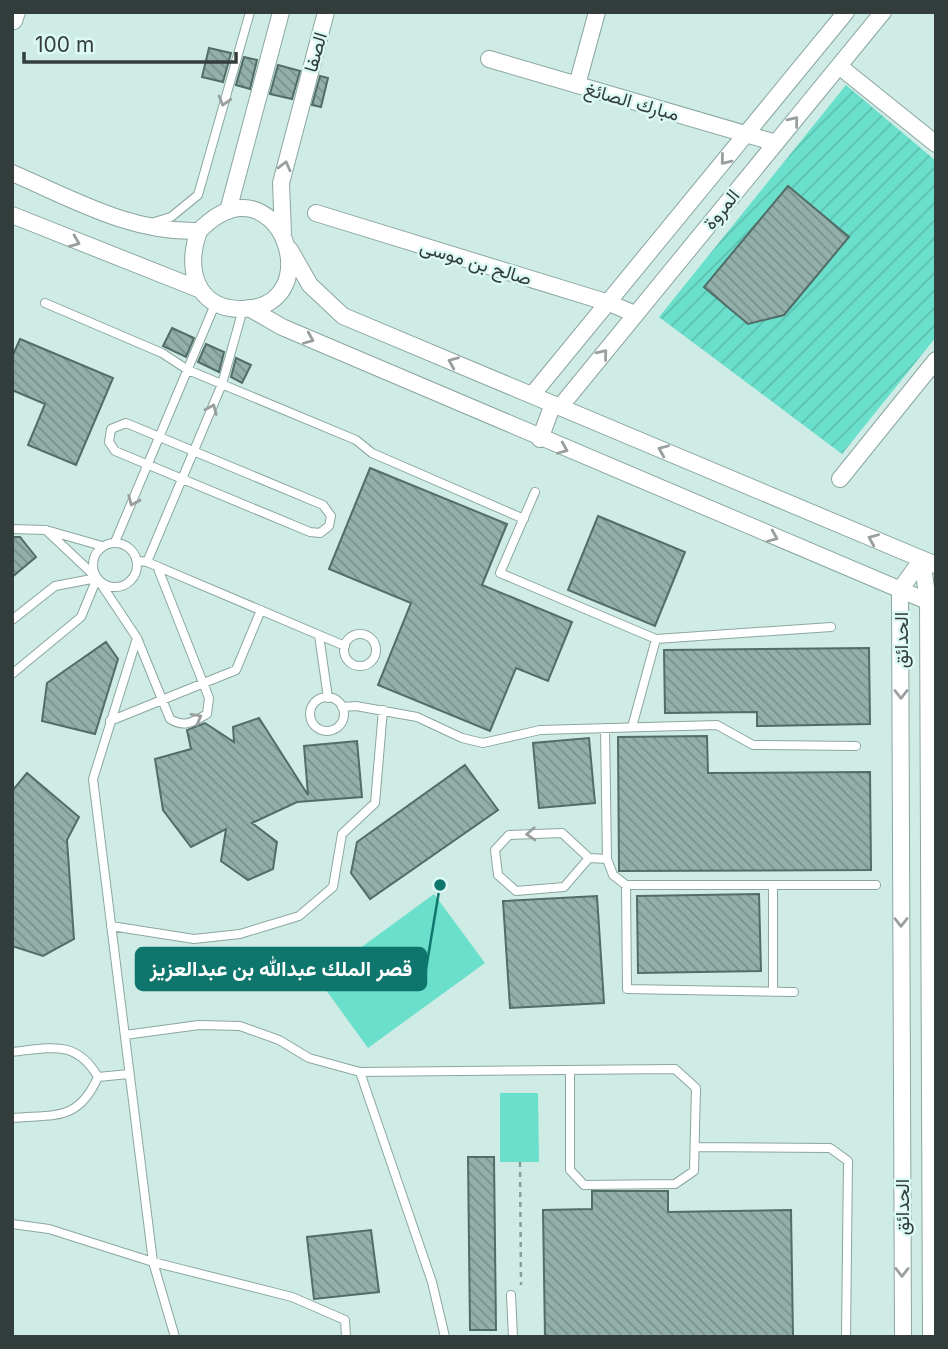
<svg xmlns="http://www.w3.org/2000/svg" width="948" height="1349" viewBox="0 0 948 1349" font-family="Inter,Vazirmatn,sans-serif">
	<defs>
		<pattern id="garden-furrows" width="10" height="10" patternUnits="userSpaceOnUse" patternTransform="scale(1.75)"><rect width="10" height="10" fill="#6adfcb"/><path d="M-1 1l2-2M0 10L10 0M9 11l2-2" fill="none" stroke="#5cc0af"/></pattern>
		<pattern id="building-back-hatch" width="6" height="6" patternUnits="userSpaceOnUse" patternTransform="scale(1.75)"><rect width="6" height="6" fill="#93afa9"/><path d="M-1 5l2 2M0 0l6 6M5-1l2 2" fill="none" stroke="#79908b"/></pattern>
	</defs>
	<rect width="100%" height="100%" fill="#ceece5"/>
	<!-- garden -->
	<path fill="url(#garden-furrows)" d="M846,85L936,161V337L842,454L659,317Z"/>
	<!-- pitch -->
	<path fill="#6adfcb" d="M434,894L485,963L368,1048L318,979Z
		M500,1093H538L539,1162H500Z"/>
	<!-- building -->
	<path fill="url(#building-back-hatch)" stroke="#526c67" stroke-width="2" d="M209,48L231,53L223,82L202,77Z
		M244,57L257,60L250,89L236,85Z
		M278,65L300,71L292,99L270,94Z
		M320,76L328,78L321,107L312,105Z
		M788,186L849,237L784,315L748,324L704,287Z
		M172,328L194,338L186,357L163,346Z
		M20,339L113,378L76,465L28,445L45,404L12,390V357Z
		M206,344L224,352L219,372L198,362Z
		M236,358L251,365L242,383L231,377Z
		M370,468L507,524L482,585L572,622L548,681L516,668L490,731L378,685L411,603L329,569Z
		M598,516L685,552L655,626L568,590Z
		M12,537H20L36,557L12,577Z
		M106,642L118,659L95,734L42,721L47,683Z
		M869,648L870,724L757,726V712L665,713L664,650Z
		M259,718L308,795L304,746L357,741L362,797L297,802L252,823L277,842L273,869L248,880L221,861L226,829L191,847L163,810L155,759L191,749L187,730L205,723L234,742L233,727Z
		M707,736L708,773L870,772L871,870L619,871L618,737Z
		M589,738L595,803L539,808L533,743Z
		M465,765L498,810L370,899L351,873L357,842Z
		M27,773L79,817L67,840L74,939L43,956L12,946V791Z
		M759,894L761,971L638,973L637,896Z
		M597,896L604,1003L510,1008L503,901Z
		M468,1157H494L496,1330H470Z
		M592,1191H668V1212L791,1210L793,1337H545L543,1210L592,1209Z
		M371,1230L379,1292L314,1299L307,1237Z"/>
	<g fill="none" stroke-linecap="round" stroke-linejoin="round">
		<!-- service casing -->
		<g stroke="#8ba6a0" stroke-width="10">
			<path id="service" d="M151,223L171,217L198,195L250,12
				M45,303L162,353L188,370L356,440L372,453L524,519
				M126,423L323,505L331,516L329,526L320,533L310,532L115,451L109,442L111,429Z
				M535,492L500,573L656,639L831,627
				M12,529L46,530L102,546
				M46,530L97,578L137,638L170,719C184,728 193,722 207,714L209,698L157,566
				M115,542L216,302
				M93 565a22 22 0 1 1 44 0a22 22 0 1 1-44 0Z
				M138,561L147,562L345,646
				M147,562L222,384L243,309
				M12,620L55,586L97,578L81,617L12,674
				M344 650a16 16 0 1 1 32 0a16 16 0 1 1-32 0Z
				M319,635L328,698
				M137,638L93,779L153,1262L175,1337
				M310 714a17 17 0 1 1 34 0a17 17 0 1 1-34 0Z
				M342,707L356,706L417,717L462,738L483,743L540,730L717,725L753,745L856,746
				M110,721L236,670L261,610
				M632,727L656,639
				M605,728L607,859L613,875L626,885L627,989L794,992
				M589,858L564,887L516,891L498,875L495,850L509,835L562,833L589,858L607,859
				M626,885H876
				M773,885V992
				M111,926L194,939L240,934L299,916L333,887L342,834L375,803L383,710
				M125,1035L199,1025L240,1026L279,1040L309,1058L360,1072L675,1069L696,1088L694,1171L675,1184L584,1185L570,1170V1070
				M12,1052C50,1048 76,1039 98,1077
				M360,1072L432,1282L445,1337
				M98,1077L129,1074
				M12,1118C55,1114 78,1122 98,1077
				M695,1147L830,1148L848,1161L846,1337
				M12,1224L49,1229L153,1262L292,1297L345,1320L346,1337
				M511,1295L513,1337"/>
		</g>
		<!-- minor casing -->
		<g stroke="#8ba6a0" stroke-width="18">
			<path id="minor" d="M14,21L17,12
				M489,59L776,143
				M839,66L936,144
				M577,85L597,12
				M12,173C73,199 131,233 199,231C277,150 334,309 241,309C195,309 185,267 199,231
				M228,211L281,12
				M316,213L609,303L635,314
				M12,215L201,290
				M283,233L281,183L326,12
				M290,250L310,285L343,316L936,565
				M249,308L282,327L934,604
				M532,395L846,12
				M560,407L883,12
				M540,439L553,404
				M840,479L936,360
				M922,559L928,602L931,1337
				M903,1337L900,590L922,559"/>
		</g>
		<!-- path -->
		<path stroke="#879d98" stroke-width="2.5" stroke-dasharray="5 5" stroke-linecap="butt" d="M520,1162L521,1285"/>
		<!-- service -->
		<use href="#service" stroke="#fff" stroke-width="8"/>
		<!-- minor -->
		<use href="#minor" stroke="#fff" stroke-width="16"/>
	</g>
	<!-- one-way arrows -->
	<defs><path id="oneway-chevron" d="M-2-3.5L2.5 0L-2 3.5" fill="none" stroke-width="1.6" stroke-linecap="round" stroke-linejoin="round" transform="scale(1.75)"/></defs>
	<g stroke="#999e9e">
		<use href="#oneway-chevron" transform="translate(224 101) rotate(106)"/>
		<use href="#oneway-chevron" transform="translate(794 121) rotate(-51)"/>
		<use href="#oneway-chevron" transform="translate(725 160) rotate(129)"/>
		<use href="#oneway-chevron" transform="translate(285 166) rotate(-76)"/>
		<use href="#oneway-chevron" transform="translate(75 242) rotate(22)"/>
		<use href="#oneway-chevron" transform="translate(309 339) rotate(23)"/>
		<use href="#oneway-chevron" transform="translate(603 354) rotate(-51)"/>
		<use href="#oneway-chevron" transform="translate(453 362) rotate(-157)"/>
		<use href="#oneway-chevron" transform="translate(212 409) rotate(-67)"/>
		<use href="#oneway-chevron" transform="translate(563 449) rotate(23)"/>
		<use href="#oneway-chevron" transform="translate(663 450) rotate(-157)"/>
		<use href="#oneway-chevron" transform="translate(133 501) rotate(113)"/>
		<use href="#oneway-chevron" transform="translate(773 537) rotate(23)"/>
		<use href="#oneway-chevron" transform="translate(873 539) rotate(-157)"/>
		<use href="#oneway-chevron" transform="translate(901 694) rotate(90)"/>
		<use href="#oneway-chevron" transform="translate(197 718) rotate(-29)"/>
		<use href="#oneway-chevron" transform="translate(531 834) rotate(177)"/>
		<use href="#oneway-chevron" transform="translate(901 922) rotate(90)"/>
		<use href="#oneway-chevron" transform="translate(902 1272) rotate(90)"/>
	</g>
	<g text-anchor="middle" stroke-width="5" stroke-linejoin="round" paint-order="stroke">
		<!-- street labels -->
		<g font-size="19" fill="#333e3c" stroke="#dcf9f3">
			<text transform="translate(315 52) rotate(-74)" y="7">الصفا</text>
			<text transform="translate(632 101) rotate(16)" y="7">مبارك الصائغ</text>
			<text transform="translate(721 209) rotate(-51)" y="7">المروة</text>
			<text transform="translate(476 262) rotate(17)" y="7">صالح بن موسى</text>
			<text transform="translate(901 640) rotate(-90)" y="7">الحدائق</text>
			<text transform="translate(902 1207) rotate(-90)" y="7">الحدائق</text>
		</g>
	</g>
	<!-- callouts -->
	<path fill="none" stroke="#0f766e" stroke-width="2.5" d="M440 885L426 969"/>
	<circle fill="#0f766e" stroke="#dcf9f3" stroke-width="2.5" cx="440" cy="885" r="7"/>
	<rect fill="#0f766e" stroke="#0f766e" stroke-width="2.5" x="136" y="948" width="290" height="42" rx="7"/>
	<g font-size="21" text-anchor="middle" font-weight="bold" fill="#fff">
		<text x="281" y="976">قصر الملك عبدالله بن عبدالعزيز</text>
	</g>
	<!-- border -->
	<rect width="948" height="1349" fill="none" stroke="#333e3c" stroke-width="28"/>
	<!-- scale -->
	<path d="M24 52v10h212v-10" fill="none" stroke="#333e3c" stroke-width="3.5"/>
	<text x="35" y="52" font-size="21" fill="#333e3c" stroke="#dcf9f3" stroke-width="5" paint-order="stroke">100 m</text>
</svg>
